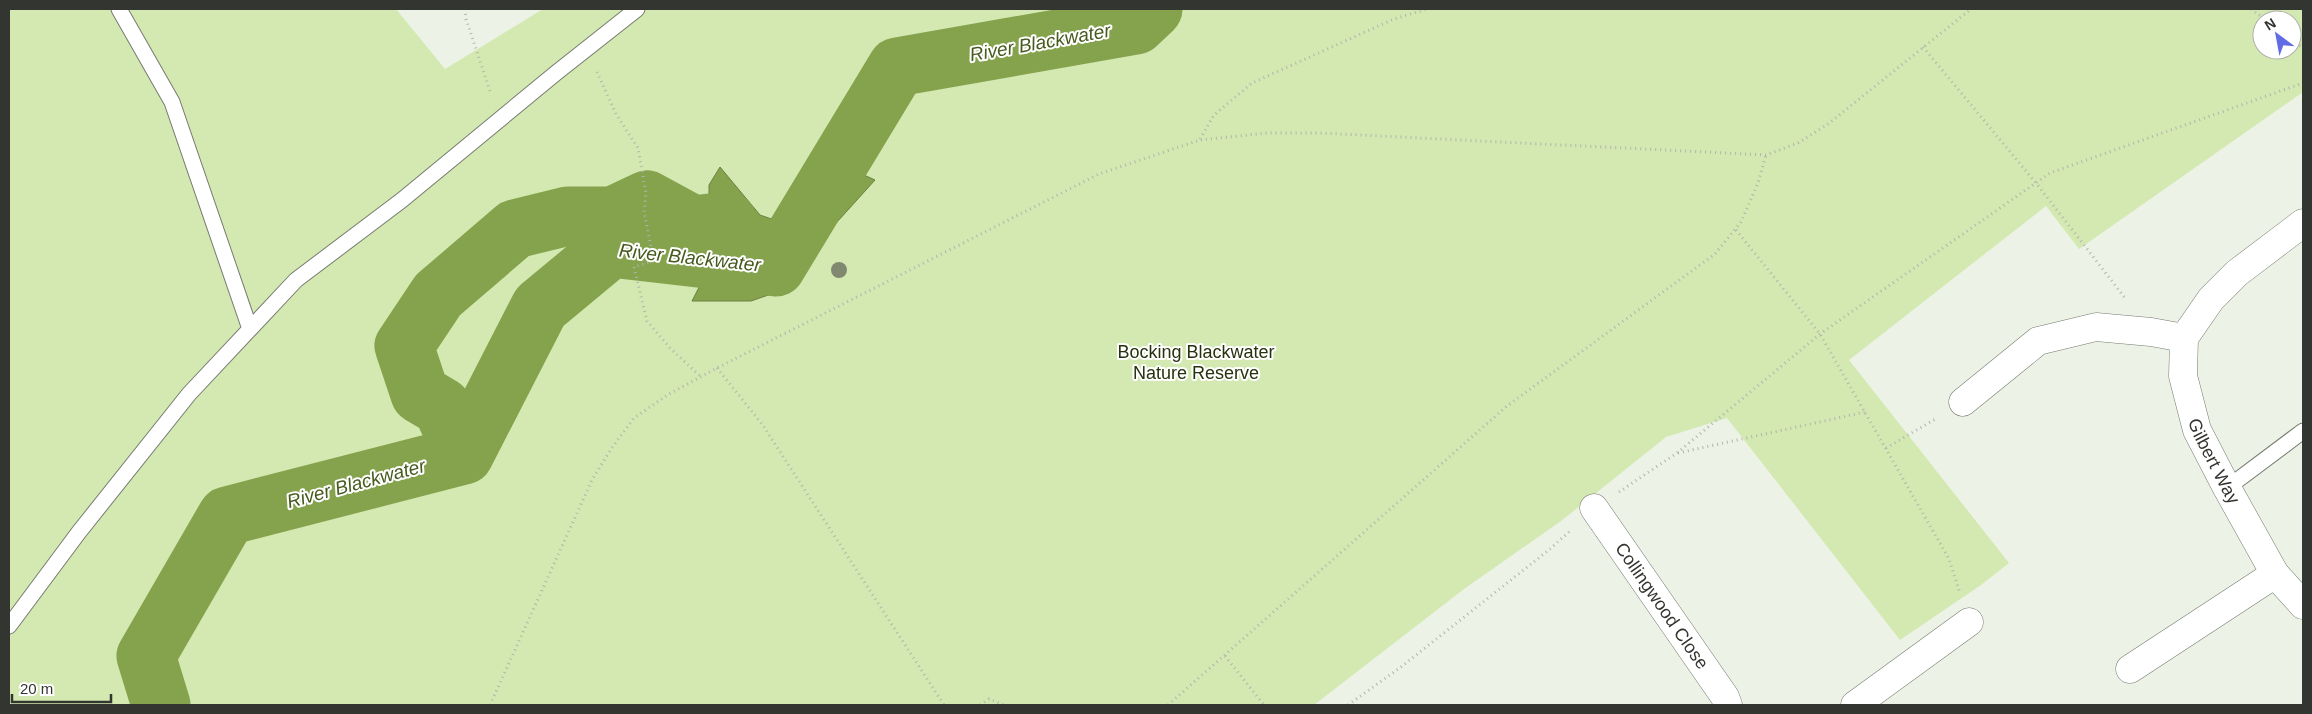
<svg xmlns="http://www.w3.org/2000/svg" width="2312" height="714" viewBox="0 0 2312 714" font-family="Arial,sans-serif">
	<rect width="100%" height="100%" fill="#edf2e6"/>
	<!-- green -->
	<path fill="#d3e9b1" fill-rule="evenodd" d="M9,9H396L445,69L543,9H2303V92L2079,249L2046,206L1849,360L2009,563L1981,585L1900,640L1727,418L1666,437L1561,521L1464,589L1314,705H9ZM2262,20H2292V50H2262Z"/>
	<!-- water -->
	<path fill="#85a24c" stroke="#6c8144" d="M720,167L760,215L786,224L841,201L864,175L875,180L791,273L780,291L751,301H692L730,227L722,211L709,206V185Z"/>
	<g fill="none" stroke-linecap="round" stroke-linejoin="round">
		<!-- river -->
		<path stroke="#85a24c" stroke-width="59" d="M464,455L442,407L420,394L404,346L438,295L515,229L568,216H613L647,200L693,225L727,221
			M161,705L146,656L227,516L464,455L540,307L611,248L776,267L897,67L1136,25L1153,9"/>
		<!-- service casing -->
		<g stroke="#767b70" stroke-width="17">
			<path id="service" d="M119,9L172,102L250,329
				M2227,488L2303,431
				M9,626L79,532L189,394L296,280L402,200L556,73L637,9"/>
		</g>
		<!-- minor casing -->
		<g stroke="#767b70" stroke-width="29">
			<g id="minor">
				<path id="s1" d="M2303,223L2237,273L2211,299L2184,338L2183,376L2197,430L2227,488L2275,574L2303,605"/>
				<path d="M1963,402L2038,341L2096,327L2151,332L2184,338"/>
				<path id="s2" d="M1594,508L1725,697L1728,705"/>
				<path d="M2130,669L2275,574"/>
				<path d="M1855,705L1969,622"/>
			</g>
		</g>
		<!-- path -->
		<path stroke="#b1b5ac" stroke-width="3" stroke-dasharray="1 4" stroke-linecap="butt" d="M465,9L466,19L491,94
			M2251,9L2266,20
			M2292,39L2303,48
			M1923,47L2036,183L2125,298
			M597,72L616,114L638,148L646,193L644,212L653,256L650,262L634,267L647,321L670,348L701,377
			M1200,139L1214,115L1252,83L1394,19L1427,9
			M1736,230L1820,334L1949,559L1960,593
			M717,368L762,424L944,705
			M1886,448L1937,418
			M1678,453L1865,412
			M1619,492L1677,453L1820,334L2050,173L2303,83
			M1225,656L1264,705
			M490,705L592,480L611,449L634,418L669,394L717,368L1099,174L1200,140L1267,133H1319L1766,155L1798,143L1828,124L1971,9
			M980,705L989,699L1004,705
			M1168,705L1507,406L1715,254L1741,222L1758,183L1766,155
			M1348,705L1401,667L1550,549L1571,530"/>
		<!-- service -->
		<use href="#service" stroke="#fff" stroke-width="15"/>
		<!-- minor -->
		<use href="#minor" stroke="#fff" stroke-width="28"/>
	</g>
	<!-- trees -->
	<circle fill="#80886f" cx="839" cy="270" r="8"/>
	<g text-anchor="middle" stroke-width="4" stroke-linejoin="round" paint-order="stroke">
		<!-- park labels -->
		<g font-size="18" fill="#26320d" stroke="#fff">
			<text x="1196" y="358">Bocking Blackwater<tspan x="1196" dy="21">Nature Reserve</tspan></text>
		</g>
		<!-- street labels -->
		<g font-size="18" fill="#333530" stroke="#fff">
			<text dy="6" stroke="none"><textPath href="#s1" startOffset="296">Gilbert Way</textPath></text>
			<text dy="6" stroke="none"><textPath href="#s2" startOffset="119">Collingwood Close</textPath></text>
		</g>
		<!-- water labels -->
		<g font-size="19" font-style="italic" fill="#475a1d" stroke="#fff">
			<text transform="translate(1040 42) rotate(-10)" y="7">River Blackwater</text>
			<text transform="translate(690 257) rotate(6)" y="7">River Blackwater</text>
			<text transform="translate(356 483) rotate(-15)" y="7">River Blackwater</text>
		</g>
	</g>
	<!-- border -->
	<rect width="2312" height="714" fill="none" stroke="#333530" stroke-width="20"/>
	<!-- north arrow -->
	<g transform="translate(2277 35) rotate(328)"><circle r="24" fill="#ffffff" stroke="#adaeac"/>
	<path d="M0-4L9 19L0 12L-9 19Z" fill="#606ce4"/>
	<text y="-8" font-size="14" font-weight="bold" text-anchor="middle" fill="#333530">N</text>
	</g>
	<!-- scale -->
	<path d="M12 694v8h99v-8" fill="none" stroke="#333530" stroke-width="2.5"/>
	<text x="20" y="694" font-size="15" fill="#333530" stroke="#ffffff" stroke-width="4" paint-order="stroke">20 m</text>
</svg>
